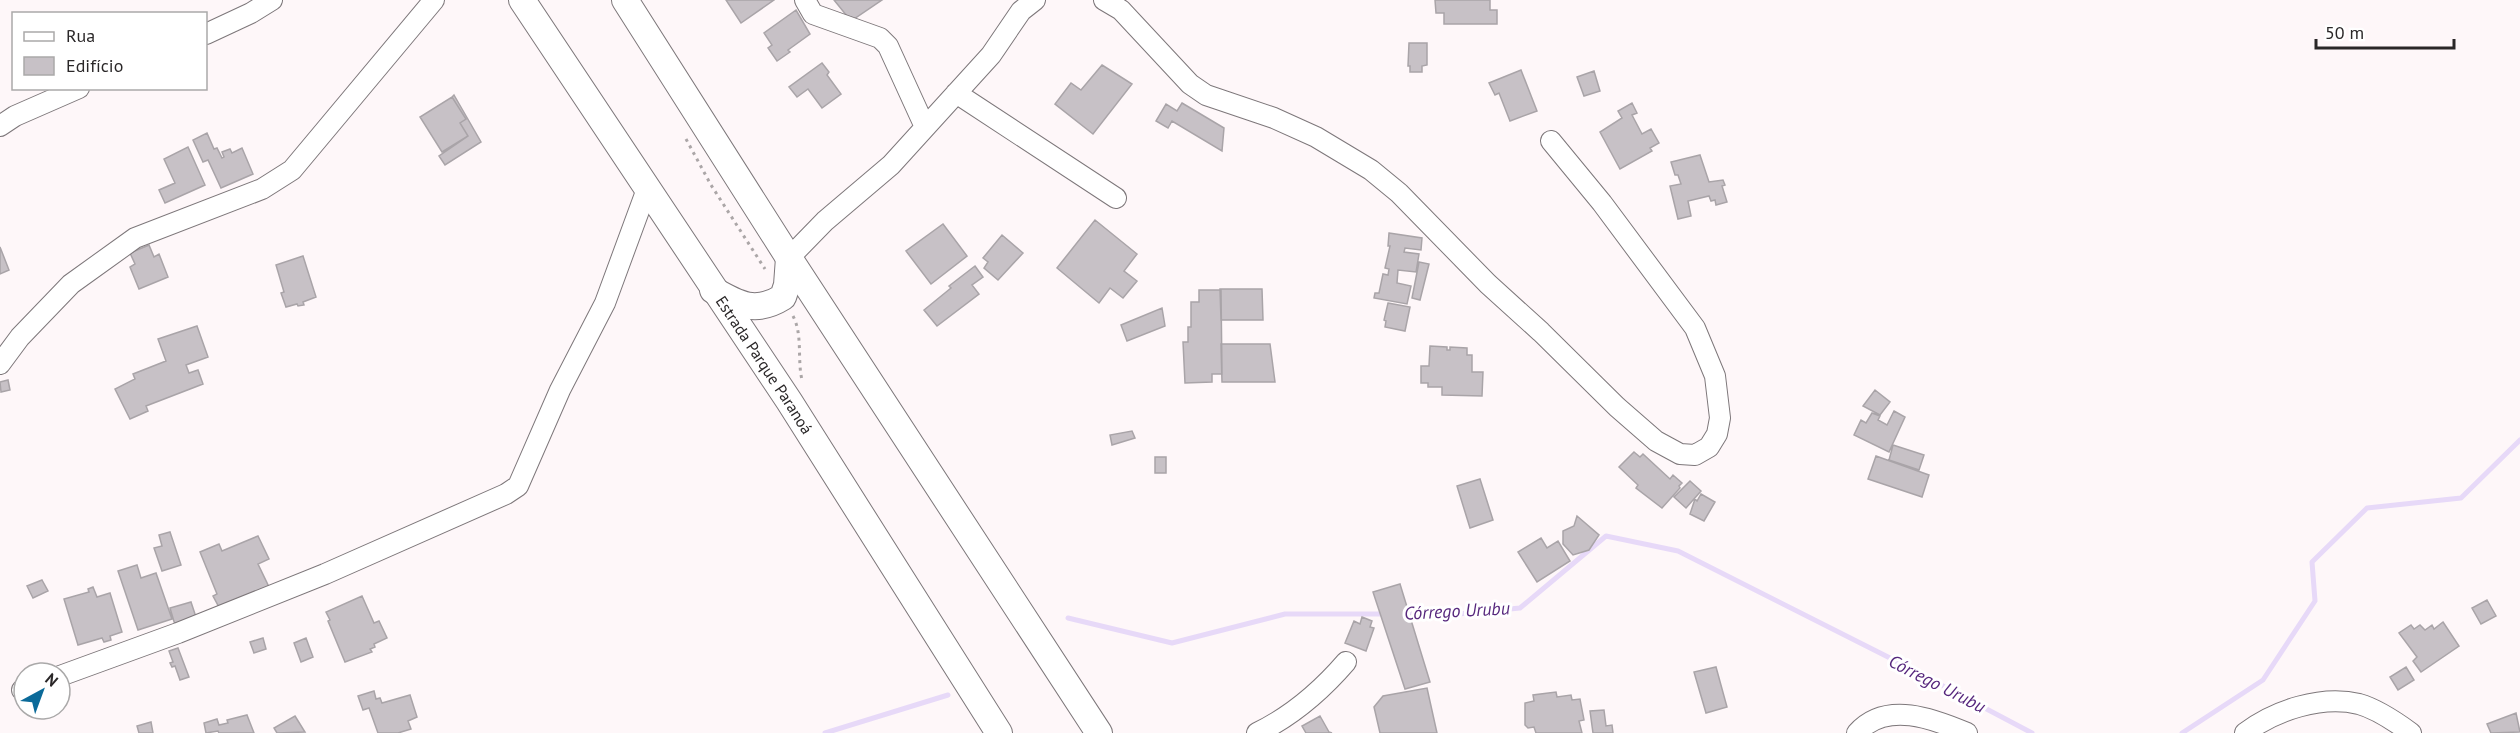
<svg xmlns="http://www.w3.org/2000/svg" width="2520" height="733" viewBox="0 0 2520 733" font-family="'PT Sans',sans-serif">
	<rect width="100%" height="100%" fill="#fef7f9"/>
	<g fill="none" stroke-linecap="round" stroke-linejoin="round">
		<!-- stream -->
		<path stroke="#e7d9f8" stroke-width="5" d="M1404,614L1448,615L1520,608L1606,536L1678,551L1890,658L2032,733
			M1068,618L1172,643L1285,614H1386
			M825,733L948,695
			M2182,733L2263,680L2315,601L2312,562L2367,508L2461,498L2520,440"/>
	</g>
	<!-- building -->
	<path fill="#c7c1c6" stroke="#a9a4a8" stroke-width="1.5" d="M726,0H774L741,23Z
		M834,0H882L851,21Z
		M1435,0H1490V10H1497V24H1444V13H1436Z
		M796,10L810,34L788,50L790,52L777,61L768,48L772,45L764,33Z
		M1409,43H1427V65L1422,66V72H1410V66H1408Z
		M822,63L829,72L827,75L841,94L822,108L808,89L797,97L789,87Z
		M1102,65L1132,84L1093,134L1055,104L1071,83L1081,90Z
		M1521,70L1537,111L1510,121L1499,93L1495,95L1489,83Z
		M1594,71L1600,91L1584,96L1577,77Z
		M454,95L481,142L445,165L439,156L468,136L460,123L466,119L452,97Z
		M452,97L466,119L460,123L468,136L442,152L420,117Z
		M1182,103L1224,128L1222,151L1172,121L1168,128L1156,121L1166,104L1177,111Z
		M1632,103L1637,113L1632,115L1642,134L1651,129L1659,143L1650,148L1652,151L1620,169L1600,132L1622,118L1618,111Z
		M207,133L214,149L217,148L222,158L224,157L222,152L230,149L232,153L242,148L253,174L221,188L208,160L203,162L193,140Z
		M188,147L205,185L165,203L159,190L175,183L164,159Z
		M1700,155L1709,182L1723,180L1725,185L1722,186L1727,202L1716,205L1715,200L1711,201L1709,196L1688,201L1691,216L1678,219L1670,186L1681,184L1678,175H1675L1671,162Z
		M1095,220L1137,254L1124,271L1137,281L1123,298L1110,288L1099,303L1057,268Z
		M943,224L967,256L931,284L906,251Z
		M1389,233L1422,238L1421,250L1405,248L1404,252L1419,254L1416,272L1398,270L1397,283L1411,286L1407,304L1374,298L1375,293H1379L1383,274L1388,275L1389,269L1385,268L1390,246H1388Z
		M1002,235L1023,253L998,280L984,268L988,262L983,258Z
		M149,245L154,257L159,254L168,277L139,289L130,267L135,264L130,253Z
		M0,247L9,270L0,274Z
		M303,256L316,297L303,302L304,305L298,306L297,304L286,307L281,293L284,292L276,265Z
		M1419,262L1429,264L1420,300L1412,298Z
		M975,266L983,277L972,285L979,294L937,326L924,310L951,288L949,286Z
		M1220,289H1262L1263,320H1221Z
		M1199,290H1221L1222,374H1212V382L1185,383L1183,342H1188V327H1191V302H1199Z
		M1388,303L1410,307L1405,331L1385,327L1386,321L1384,320Z
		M1162,308L1165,326L1127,341L1121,325Z
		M197,326L208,357L186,365L189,373L198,370L203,384L146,406L148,411L130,419L115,389L135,379L133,374L166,361L158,339Z
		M1221,344H1270L1275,382H1222Z
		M1430,346L1447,347V350H1450V347L1467,348V355H1472V372H1483L1482,396L1442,395V387H1428V383H1421V366H1429Z
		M8,380L10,390L1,392L0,382Z
		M1875,390L1890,402L1880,415L1863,406Z
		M1894,411L1905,417L1889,452L1854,435L1861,420L1866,423L1872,413L1880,416L1878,420L1887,425Z
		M1132,431L1135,438L1112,445L1110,435Z
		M1893,445L1924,455L1919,470L1889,460Z
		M1634,452L1640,457L1643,454L1670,479L1673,475L1682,483L1679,486L1680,488L1662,508L1636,488L1638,485L1619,467Z
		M1876,456L1929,475L1922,497L1868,479Z
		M1155,457H1166V473H1155Z
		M1480,479L1493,520L1470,528L1457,486Z
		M1690,481L1701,491L1686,508L1674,497Z
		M1701,494L1715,502L1704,521L1690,514L1695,499L1697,501Z
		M1577,516L1599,535L1589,550L1573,555L1563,544V531L1574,526Z
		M170,532L181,565L162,571L154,548L162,546L159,535Z
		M258,536L269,559L258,564L269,587L220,609L213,596L217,594L200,552L219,544L222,551Z
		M1541,538L1547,548L1558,541L1570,561L1537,582L1518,552Z
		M137,565L141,578L156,573L172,619L138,630L118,571Z
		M42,580L48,591L33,598L27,586Z
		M1400,584L1430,682L1405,689L1373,592Z
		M93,587L97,597L110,593L122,632L110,636L111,640L104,642L102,638L78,645L64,599L89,592L88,589Z
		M362,596L374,623L379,621L387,638L374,644L375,647L370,649L372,652L345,662L328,621L330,620L326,612Z
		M2487,600L2496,616L2481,624L2472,608Z
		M191,602L196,617L175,625L170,608Z
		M1362,617L1372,621L1370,627L1374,628L1366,651L1345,643L1354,621L1360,624Z
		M2443,622L2459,646L2421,672L2413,661L2417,657L2399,633L2411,625L2414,629L2420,625L2425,630L2432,625L2434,629Z
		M263,638L266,649L254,653L250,642Z
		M306,638L313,657L301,662L294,643Z
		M178,648L189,677L180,680L175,666L172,667L170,663L173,662L169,651Z
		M1716,667L1727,707L1706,713L1694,672Z
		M2406,667L2414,680L2398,690L2390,677Z
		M1427,688L1437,733H1380L1374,707L1383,696Z
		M374,691L376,699L380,698L382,703L410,695L417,717L408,721L411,729L398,733H378L369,708L363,710L358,696Z
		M1556,692L1557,697L1571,695L1572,700L1580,699L1584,720L1579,721L1582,733H1536L1534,727L1528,728L1525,725V703L1534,701L1533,695Z
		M1604,710L1606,726L1612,725L1613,733H1593L1590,711Z
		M2516,713L2520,732L2491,733L2487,724Z
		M247,715L254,733H219L218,731L206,733L204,723L217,719L219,725L228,723L227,720Z
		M295,716L305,732L277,733L274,728Z
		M1320,716L1329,732L1332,733H1306L1302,726Z
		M151,722L153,733H139L137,726Z"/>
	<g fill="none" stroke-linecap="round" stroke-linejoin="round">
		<!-- minor casing -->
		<g stroke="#7d777a" stroke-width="22">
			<path id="minor" d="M805,0L813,14L880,38L888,46L925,127
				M1104,0L1121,10L1190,84L1206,95L1274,118L1316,137L1371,170L1399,193L1488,284L1541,332L1617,407L1656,441L1680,454L1695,455L1709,447L1717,434L1720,418L1715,376L1695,328L1602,203L1551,141
				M206,34L251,13L272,0
				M956,93L1116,198
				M0,126L15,116L79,88
				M789,258L825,221L891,165L991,55L1021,11L1035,0
				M0,364L20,337L71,284L135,238L262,189L292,170L434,0
				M60,676L178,633L325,574L506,494L518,486L560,390L605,303L647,189
				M22,690H24
				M1257,733C1292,716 1321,691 1346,662
				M1857,733C1886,700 1934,719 1967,733
				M2245,733C2275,710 2322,695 2359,704C2377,709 2396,722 2411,733"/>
		</g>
		<!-- major casing -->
		<g stroke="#7d777a" stroke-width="28">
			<g id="major">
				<path id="s1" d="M522,0L789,401L999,733"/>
				<path d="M625,0L789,258L1099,733"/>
				<path d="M713,290C739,305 756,314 783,297L787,285L789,258"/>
			</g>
		</g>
		<!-- path -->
		<path stroke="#aba6a7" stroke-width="3" stroke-dasharray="3 4.5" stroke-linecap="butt" d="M686,139L711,185L765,269
			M793,316C803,335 797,359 802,380"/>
		<!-- minor -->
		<use href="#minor" stroke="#fff" stroke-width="20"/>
		<!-- major -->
		<use href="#major" stroke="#fff" stroke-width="26"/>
	</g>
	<g text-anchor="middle" stroke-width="6" stroke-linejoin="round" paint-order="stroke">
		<!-- street labels -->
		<g font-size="16" fill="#2a2728" stroke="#fff">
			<text dy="6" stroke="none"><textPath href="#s1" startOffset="438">Estrada Parque Paranoá</textPath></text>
		</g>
		<!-- water labels -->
		<g font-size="18" font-style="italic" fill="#56277d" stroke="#fff">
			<text transform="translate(1457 611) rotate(-3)" y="6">Córrego Urubu</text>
			<text transform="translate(1937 684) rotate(27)" y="6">Córrego Urubu</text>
		</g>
	</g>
	<!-- legend -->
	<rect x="12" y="12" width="195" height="78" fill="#ffffff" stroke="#aaa9a9" stroke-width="1.5"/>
	<rect x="24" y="32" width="30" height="9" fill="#ffffff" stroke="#aaa9a9" stroke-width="1.5"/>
	<text x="66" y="42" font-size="18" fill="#2a2728">Rua</text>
	<rect x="24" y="57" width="30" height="18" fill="#c7c1c6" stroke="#aaa9a9" stroke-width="1.5"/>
	<text x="66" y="72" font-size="18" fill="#2a2728">Edifício</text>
	<!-- north arrow -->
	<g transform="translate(42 691) rotate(41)"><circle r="28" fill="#ffffff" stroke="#aaa9a9" stroke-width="1.5"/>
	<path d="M0-4.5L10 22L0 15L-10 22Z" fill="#0b6a99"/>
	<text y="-9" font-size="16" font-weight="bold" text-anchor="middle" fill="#2a2728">N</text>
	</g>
	<!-- scale -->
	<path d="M2316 39v9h138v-9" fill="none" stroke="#2a2728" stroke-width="3"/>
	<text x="2325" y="39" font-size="18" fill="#2a2728" stroke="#ffffff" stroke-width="4.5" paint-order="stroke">50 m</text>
</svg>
